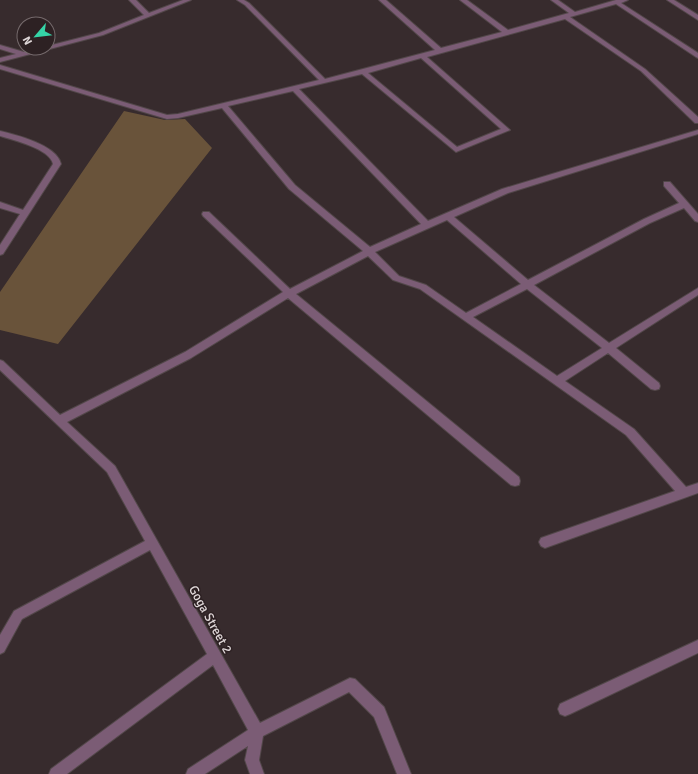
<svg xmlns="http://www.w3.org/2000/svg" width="698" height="774" viewBox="0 0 698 774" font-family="Signika,sans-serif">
	<rect width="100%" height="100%" fill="#372b2d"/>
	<!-- green -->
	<path fill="#69533a" d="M124,111L165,120L185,119L212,148L58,344L0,330V292Z"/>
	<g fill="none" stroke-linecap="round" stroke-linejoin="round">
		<!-- minor casing -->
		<g stroke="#524749" stroke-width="2">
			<path id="minor" d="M129,0H136L149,13L183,0H191L103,35L0,62V58L16,54L0,49V45L24,52L39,48H48V46L99,33L144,15Z
				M237,0H244L249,3L325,79L435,50L379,0H386L441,48L502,32L460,0H467L508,30L569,13L551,0H558L575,12L616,0H628L621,3L698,53V58L696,57L616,4L570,17L645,69L698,117V123H695L641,71L565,19L427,57L510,130L456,152L362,74L299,89L428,221L502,189L698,130V134L508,193L454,217L528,280L644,219L679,203L664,186V182H670L698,214V222L695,221L684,208L650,223L534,285L609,343L698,288V295L616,348L659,383L660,386L659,389L655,390L651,389L608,353L565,381L634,429L686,487L698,483V493L545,548L541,546L539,542L541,538L675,491L626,435L420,289L393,280L368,256L296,294L519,477L520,481L519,485L515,486L511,485L288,298L191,358L67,422L115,466L260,723L350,678L355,679L384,707L411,774H397L374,717L349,692L263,736L259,760L264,774H250L245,760L248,746L205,774H186L188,769L248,730L213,665L67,774H49L51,769L207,654L150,550L22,619L4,652L0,654V635L14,611L145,541L107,472L0,370V360L3,361L60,415L185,352L283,292L203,216L202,214L203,212H209L290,289L363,251L289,189L222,108L178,118L167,119L0,69V65L167,115L178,114L319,80L245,5ZM421,58L501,129L457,147L368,73ZM293,91L421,224L370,247L295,185L228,106ZM447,220L521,284L466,313L426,285L399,276L375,252ZM527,289L602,348L557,376L473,317Z
				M667,0H674L698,15V20Z
				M0,131C17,135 57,145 61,164L3,254L0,255V245L20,214L0,208V202L23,210L53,164C50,149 14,140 0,136Z
				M698,640V653L570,714L565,716L560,714L558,709L560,704Z"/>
		</g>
		<!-- minor -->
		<use href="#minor" fill="#7b5c75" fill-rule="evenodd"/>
	</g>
	<g text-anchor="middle" stroke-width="3" stroke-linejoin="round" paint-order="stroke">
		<!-- near-street labels -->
		<g font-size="13" fill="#e0d8d9" stroke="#2d2123">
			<text transform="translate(211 619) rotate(61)" y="5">Goga Street 2</text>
		</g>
	</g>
	<!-- north arrow -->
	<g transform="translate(36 36) rotate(242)"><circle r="19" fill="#2d2123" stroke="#756a6c"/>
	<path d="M0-3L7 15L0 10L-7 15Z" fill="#35d4a7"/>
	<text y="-6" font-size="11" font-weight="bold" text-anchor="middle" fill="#e0d8d9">N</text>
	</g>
</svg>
